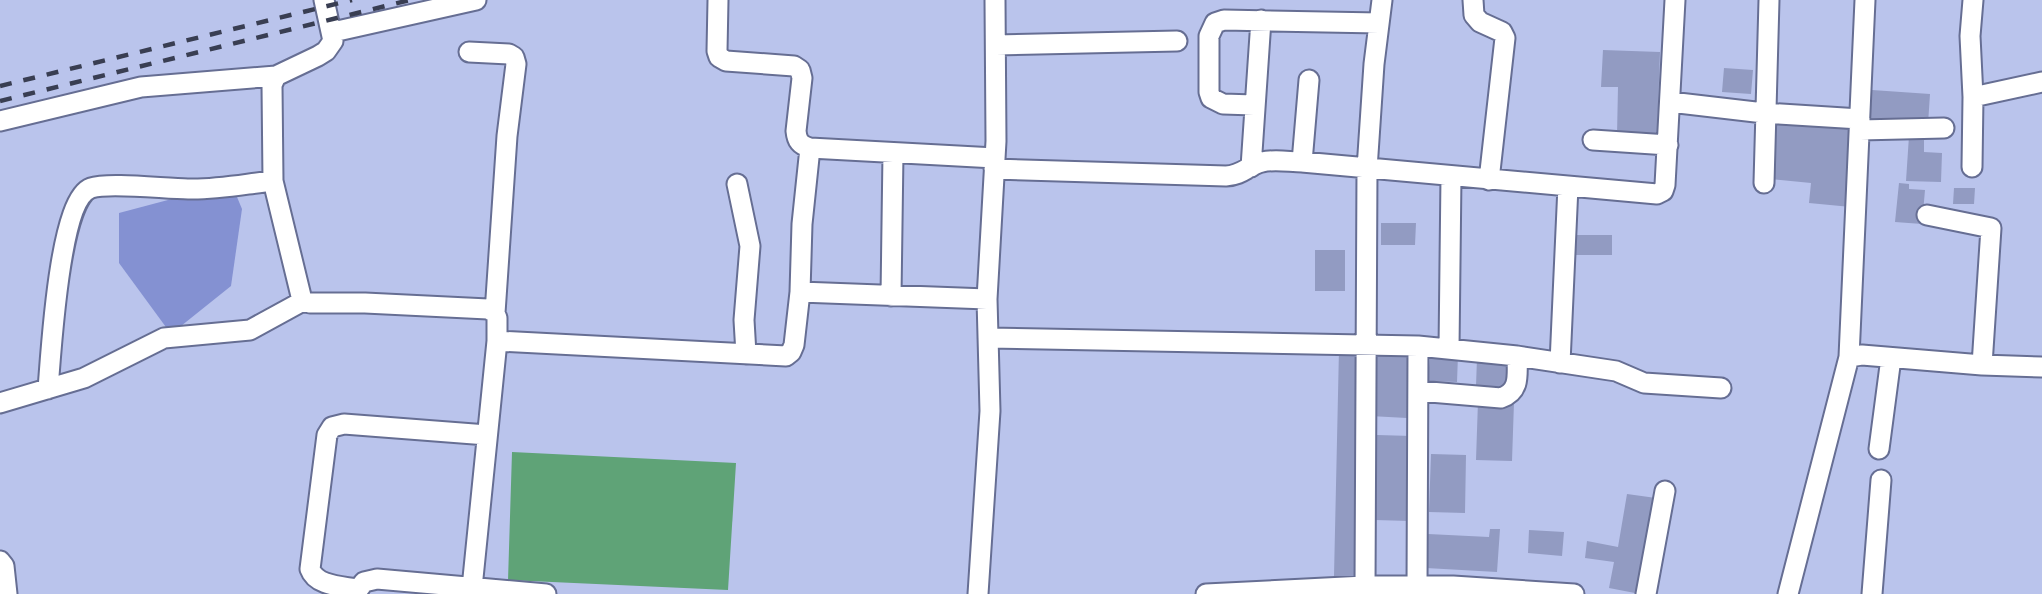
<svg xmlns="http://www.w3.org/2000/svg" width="2042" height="594" viewBox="0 0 2042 594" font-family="Helvetica,sans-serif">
	<rect width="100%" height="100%" fill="#bac4ec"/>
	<!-- forest -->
	<path fill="#5fa377" d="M512,452L736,463L728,590L508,580Z"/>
	<!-- water -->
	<path fill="#8491d2" d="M183,196L237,197L242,209L231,286L171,334L119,263V213Z"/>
	<!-- building -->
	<path fill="#929bc2" d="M1603,50L1660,52L1657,136L1617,135L1618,87H1601Z
		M1724,68L1753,70L1751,94L1722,92Z
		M1872,90L1930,94L1928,124L1870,120Z
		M1777,119L1851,128V207L1809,203L1811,183L1771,179Z
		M1909,136H1924V152L1942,153L1941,182L1906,181Z
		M1899,183L1909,184V189L1925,190L1922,224L1895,222Z
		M1954,188H1975L1974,204H1953Z
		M1381,223H1416L1415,245H1381Z
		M1574,235H1612V255H1574Z
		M1315,250H1345V291H1315Z
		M1339,349L1358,350L1356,576H1334Z
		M1372,354L1409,355L1407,418L1370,416Z
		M1430,354L1458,355L1457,382L1428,381Z
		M1477,358L1510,359L1509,388L1476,386Z
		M1478,401L1514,402L1512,461L1476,460Z
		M1377,435L1412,436L1410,521L1375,520Z
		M1431,454L1466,455L1465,513L1429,512Z
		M1627,494L1656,498L1640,594L1609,588L1614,562L1585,558L1587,541L1618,547Z
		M1490,529H1500L1497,572L1426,568L1428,534L1489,537Z
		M1529,530L1564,532L1562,556L1528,553Z"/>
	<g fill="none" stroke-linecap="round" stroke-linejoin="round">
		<!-- minor casing -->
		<g stroke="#666e93" stroke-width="23">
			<path id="minor" d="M324,0L333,41L326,51L318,56L276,76L272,85L273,181L301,296L303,301L310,303H365L488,309L495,313L497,318V341L472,588
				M718,0L717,51L719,57L726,61L794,66L800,70L802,78L796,131C797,141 800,145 810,148L995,158
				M1473,0L1474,15L1480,22L1502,32L1505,38L1489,180
				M333,32L476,0
				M996,45L1177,41
				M469,52L509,54L514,57L516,64L507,136L495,313
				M1973,97L2042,82
				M1670,102L1764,113L1860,119
				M1254,105L1223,104L1211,98L1209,92V36L1215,23L1224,20L1379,23
				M0,121L141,87L276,76
				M1860,130L1944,128
				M1593,140L1668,145
				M1302,162L1309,80
				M1251,167L1261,20
				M1972,167L1973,97L1970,36L1973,0
				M994,169L1226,176C1243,175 1247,166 1262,162C1275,159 1290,162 1302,162L1657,194L1663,191L1665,185L1675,0
				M1764,183L1769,0
				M737,184L750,246L744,320L746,354
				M1927,215L1991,228L1982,365
				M800,292L802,224L810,148
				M891,296L893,153
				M988,338L1418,346L1517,356L1616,371L1644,383L1721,388
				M497,341L786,356L791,352L794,345L800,292L987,299
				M1449,349L1451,176
				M1849,357L1865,0
				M1560,363L1568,186
				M48,389C51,354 59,199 91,188C109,182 166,189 188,189C216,190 245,184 273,181
				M1418,391L1501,398C1521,391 1517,374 1517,356
				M0,403L84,378L164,338L250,330L303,301
				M1879,449L1891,358
				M0,561L4,566L7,594
				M1365,586L1367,169L1374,64L1382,0
				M1417,588L1418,346
				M357,589C341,586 316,586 310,569L327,435L332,427L344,424L487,435
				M355,594L364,582L377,579L546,594
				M978,594L990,411L987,299L996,141L995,0
				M1206,594L1365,586H1453L1574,594
				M1646,594L1665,491
				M1788,594L1849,357L1862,355L1982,365L2042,367
				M1872,594L1881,480"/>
		</g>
		<!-- minor -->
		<use href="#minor" stroke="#fff" stroke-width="19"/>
		<!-- rail -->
		<path stroke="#393e52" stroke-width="4.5" stroke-dasharray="12 12" stroke-linecap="butt" d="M0,86L352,0
			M0,101L410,0"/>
	</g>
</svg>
